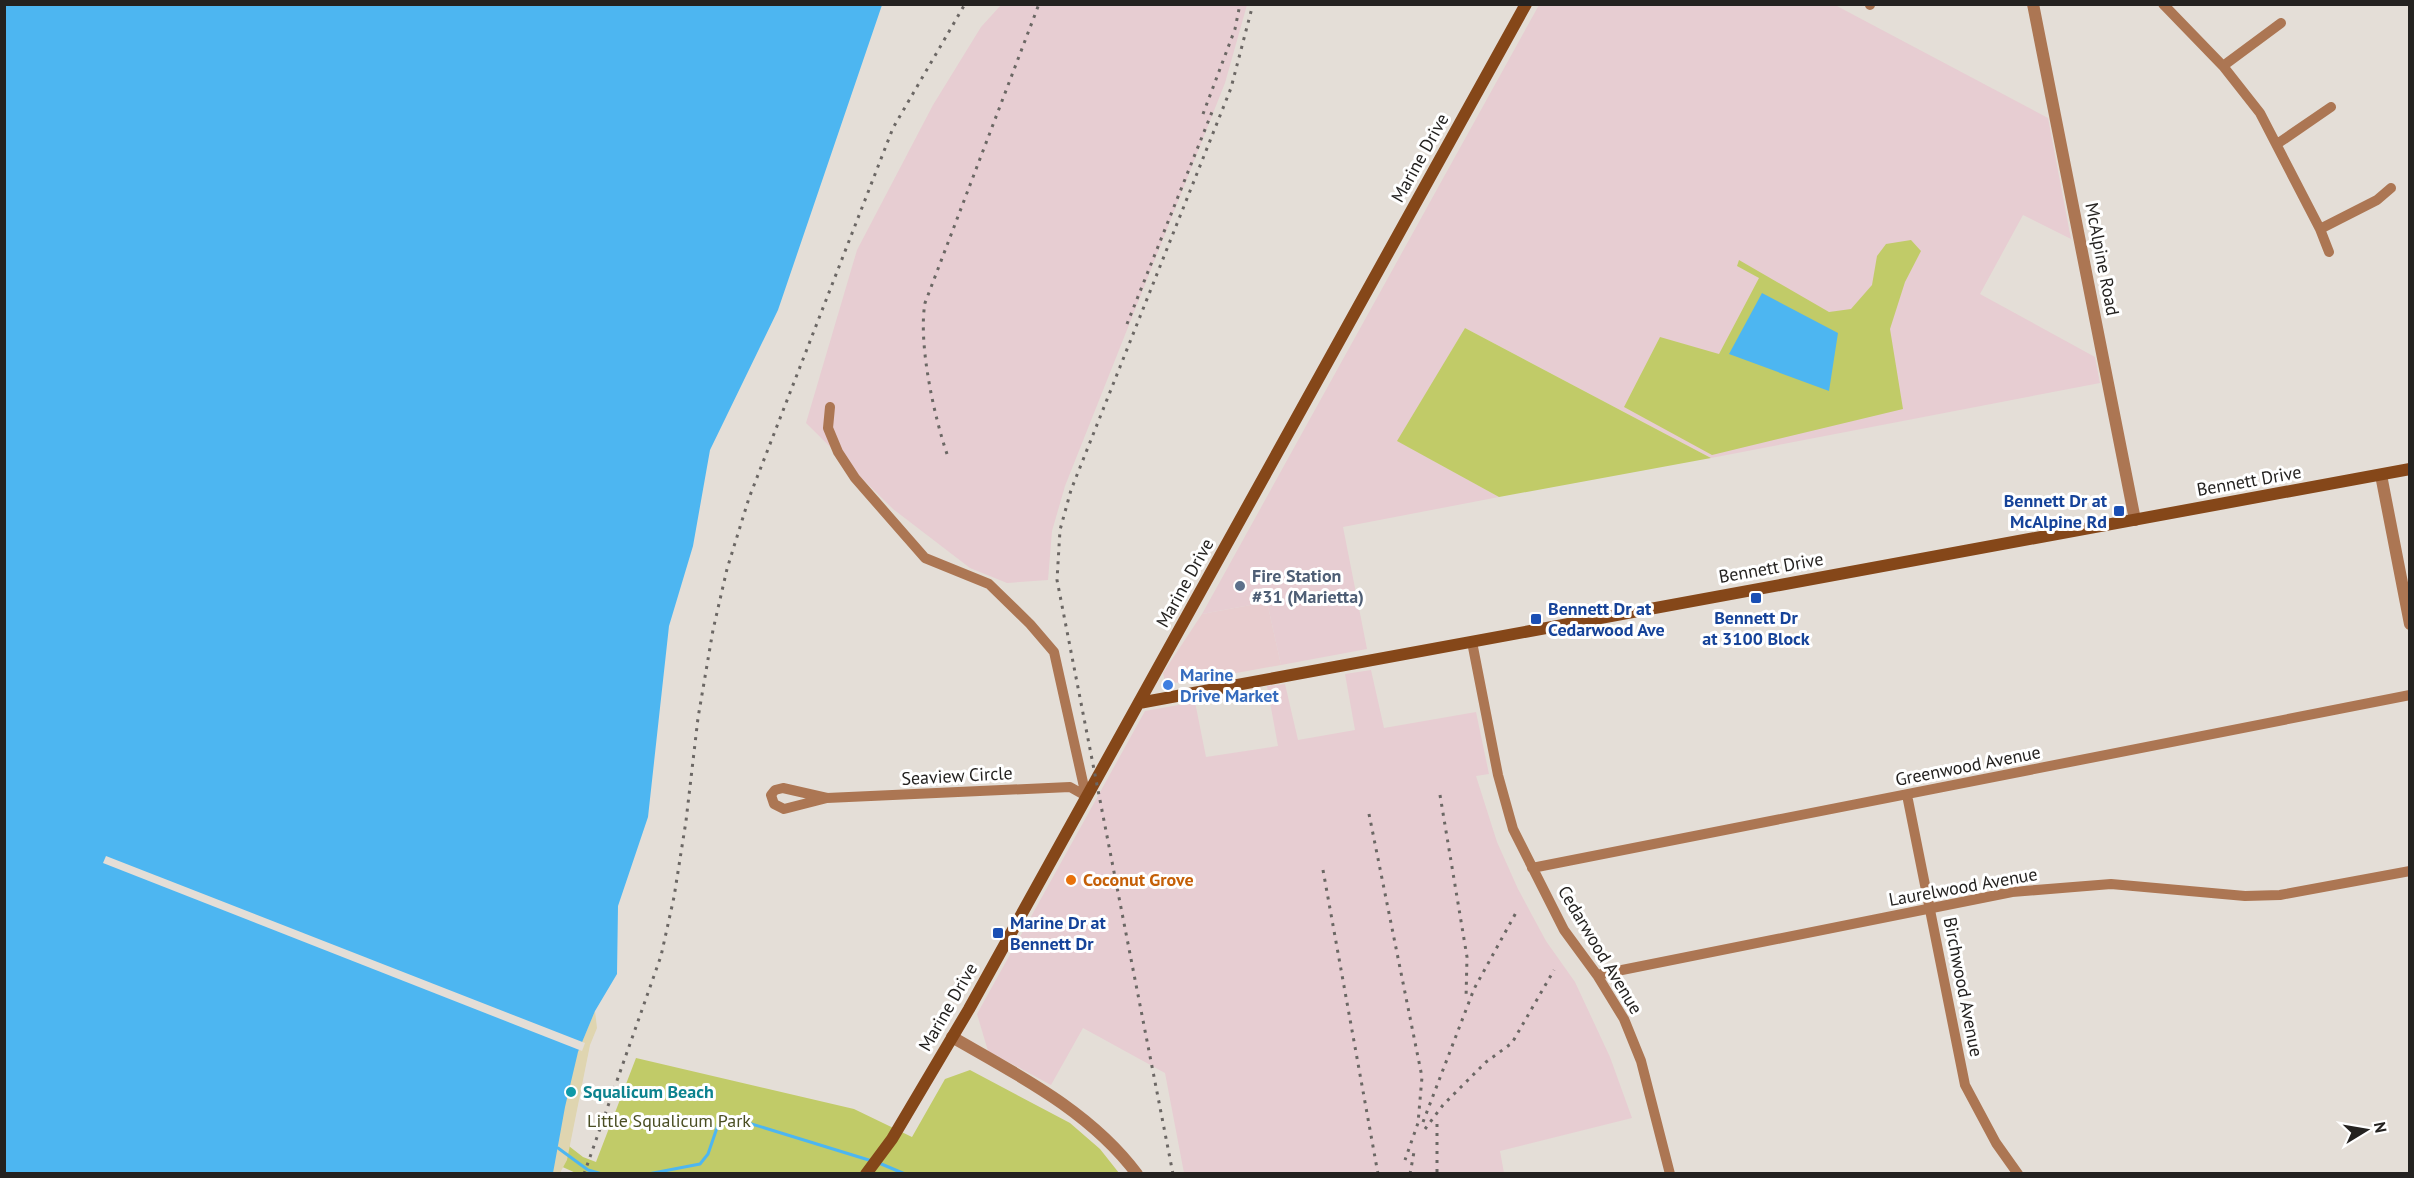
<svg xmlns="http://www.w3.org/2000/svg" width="2414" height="1178" viewBox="0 0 2414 1178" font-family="'PT Sans',sans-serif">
	<rect width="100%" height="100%" fill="#e4ded7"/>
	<!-- commercial -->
	<path fill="#e8cdcf" d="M1267,602L1281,665L1181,683L1165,682L1163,673L1202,614Z"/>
	<!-- industrial -->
	<path fill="#e7cdd2" d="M1001,5H1247L1225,83L1065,486L1052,531L1048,580L1007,583L970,568L893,509L806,423L857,250L933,105L981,27Z
		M1539,5H1835L2048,118L2071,239L2023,215L1980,294L2095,357L2100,383L1711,458L1465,328L1398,441L1499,497L1343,527L1367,649L1281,665L1267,602L1202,614Z
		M1371,670L1384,728L1476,712L1489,774L1476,776L1497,842L1518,889L1546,941L1575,982L1610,1057L1632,1118L1500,1151L1504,1173H1184L1165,1073L1083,1028L1051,1085L988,1051L977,1014L1145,711L1195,702L1206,757L1278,746L1267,686L1285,684L1298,740L1355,730L1345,674Z"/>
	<!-- green -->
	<path fill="#c1cb68" d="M1911,240L1921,251L1905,282L1890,329L1903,409L1712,455L1624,407L1660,337L1719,354L1759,278L1737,266L1739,260L1829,312L1851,309L1872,285L1877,256L1886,244Z
		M1465,328L1711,458L1499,497L1397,441Z
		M636,1058L854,1109L912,1137L945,1079L970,1070L1070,1123L1100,1149L1119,1173L578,1174L556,1164L565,1143L583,1157L596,1162Z"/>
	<!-- sand -->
	<path fill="#dfd5b0" d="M595,1011L597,1028L590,1045L567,1160L560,1173L545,1174L559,1097Z"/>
	<!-- water -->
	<path fill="#4db6f1" d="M5,5H882L778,310L710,450L693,546L669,626L648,817L618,906L617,974L595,1011L578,1052L565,1107L553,1173L5,1174Z
		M1762,293L1838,333L1829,391L1729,354Z"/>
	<!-- pier -->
	<path fill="#e4ded7" d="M106,856L585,1043L582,1051L103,863Z"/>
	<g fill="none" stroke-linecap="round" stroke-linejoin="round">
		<!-- stream -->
		<path stroke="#4db6f1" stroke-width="3" d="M558,1148L588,1170L602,1174
			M879,1163L905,1174
			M648,1174L700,1164L708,1154L719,1122L729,1117L872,1161"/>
		<!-- minor -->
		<path stroke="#ac7653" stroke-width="10" d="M2163,4L2223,66L2260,113L2320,229L2329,252
			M1870,5V4
			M2223,66L2281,23
			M2277,144L2331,107
			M2320,229L2377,200L2391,188
			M830,407L828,428L838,452L855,478L925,558L989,584L1030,624L1054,652L1086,796
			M1472,642L1498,775L1513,829L1564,930L1597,975L1624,1019L1641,1061L1670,1174
			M1907,795L1965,1085L1996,1143L2018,1174
			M827,798L784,809L774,804L771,795L775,790L783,788L827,798L1070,787L1086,796
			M1532,868L2410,695
			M1597,975L2012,892L2111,884L2245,896L2280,895L2410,871"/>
		<!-- tertiary -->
		<path stroke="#ac7653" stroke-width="12" d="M2033,4L2135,520
			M2381,475L2410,624
			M952,1037C1018,1075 1090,1111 1137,1174"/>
		<!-- secondary -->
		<path stroke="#854719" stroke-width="12" d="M1139,703L2410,469
			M866,1174L892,1139L969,1009L1526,4"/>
		<!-- rail -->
		<path stroke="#6b6764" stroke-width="3" stroke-dasharray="3 6" stroke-linecap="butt" d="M1203,114L1235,29L1240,4
			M1127,324L1214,107
			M947,454C934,416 918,343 925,303L1039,4
			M1440,795L1467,957L1466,999
			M1369,814L1422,1077L1418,1123L1405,1160
			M1323,870L1378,1174
			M1423,1122L1474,989L1518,909
			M1437,1124V1174
			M1425,1129L1443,1105L1486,1062L1512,1043L1554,970
			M584,1174L661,956L674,897L686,821L698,718L713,630L727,569L749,498L893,128L965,4
			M1173,1174L1057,580L1060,530L1071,490L1231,88L1253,4
			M1410,1174L1414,1152"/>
	</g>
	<!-- markers -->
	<g fill="#1a4fb4" stroke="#fff" stroke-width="2">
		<rect x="2113" y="505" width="12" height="12" rx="3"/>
		<rect x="1750" y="592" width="12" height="12" rx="3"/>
		<rect x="1530" y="613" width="12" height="12" rx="3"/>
		<rect x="992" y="927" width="12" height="12" rx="3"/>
	</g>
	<circle fill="#5c6f8a" stroke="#fff" stroke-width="2" cx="1240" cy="586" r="6"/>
	<circle fill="#3f7fe0" stroke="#fff" stroke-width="2" cx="1168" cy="685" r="6"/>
	<circle fill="#e8710a" stroke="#fff" stroke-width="2" cx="1071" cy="880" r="6"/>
	<circle fill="#0f9aa8" stroke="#fff" stroke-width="2" cx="571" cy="1092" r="6"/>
	<g text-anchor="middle" stroke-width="6" stroke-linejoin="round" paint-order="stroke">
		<!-- street labels -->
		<g font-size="18" fill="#242220" stroke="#fff">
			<text transform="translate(1420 158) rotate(-61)" y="6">Marine Drive</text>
			<text transform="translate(2102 259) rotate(79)" y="6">McAlpine Road</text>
			<text transform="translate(2249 481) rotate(-10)" y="6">Bennett Drive</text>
			<text transform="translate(1771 568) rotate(-10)" y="6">Bennett Drive</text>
			<text transform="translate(1185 583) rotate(-61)" y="6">Marine Drive</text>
			<text transform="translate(1968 766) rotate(-11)" y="6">Greenwood Avenue</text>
			<text transform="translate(957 776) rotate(-3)" y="6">Seaview Circle</text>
			<text transform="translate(1963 887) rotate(-10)" y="6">Laurelwood Avenue</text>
			<text transform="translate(1600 950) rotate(59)" y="6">Cedarwood Avenue</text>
			<text transform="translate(1963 987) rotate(79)" y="6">Birchwood Avenue</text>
			<text transform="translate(948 1007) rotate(-60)" y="6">Marine Drive</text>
		</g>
		<!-- transit labels -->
		<g font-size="18" font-weight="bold" fill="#164399" stroke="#fff" text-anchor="start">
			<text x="2107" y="507" text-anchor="end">Bennett Dr at<tspan x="2107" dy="21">McAlpine Rd</tspan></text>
			<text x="1548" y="615">Bennett Dr at<tspan x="1548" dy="21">Cedarwood Ave</tspan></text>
			<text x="1756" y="624" text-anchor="middle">Bennett Dr<tspan x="1756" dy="21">at 3100 Block</tspan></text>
			<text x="1010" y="929">Marine Dr at<tspan x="1010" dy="21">Bennett Dr</tspan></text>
		</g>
		<!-- service labels -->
		<g font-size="18" font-weight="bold" fill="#4e5e75" stroke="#fff" text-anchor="start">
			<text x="1252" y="582">Fire Station<tspan x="1252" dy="21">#31 (Marietta)</tspan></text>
		</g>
		<!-- shop labels -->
		<g font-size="18" font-weight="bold" fill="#366cbe" stroke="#fff" text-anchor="start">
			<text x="1180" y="681">Marine<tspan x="1180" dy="21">Drive Market</tspan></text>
		</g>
		<!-- food labels -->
		<g font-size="18" font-weight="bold" fill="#c56008" stroke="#fff" text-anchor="start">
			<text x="1083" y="886">Coconut Grove</text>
		</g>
		<!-- culture labels -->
		<g font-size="18" font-weight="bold" fill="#0d838f" stroke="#fff" text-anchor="start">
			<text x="583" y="1098">Squalicum Beach</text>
		</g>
		<!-- park labels -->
		<g font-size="18" fill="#4a4e23" stroke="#fff">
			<text x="669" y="1127">Little Squalicum Park</text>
		</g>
	</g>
	<!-- border -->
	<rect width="2414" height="1178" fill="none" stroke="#242220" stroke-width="12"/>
	<!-- north arrow -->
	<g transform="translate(2366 1130) rotate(79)" stroke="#ffffff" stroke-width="4.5" paint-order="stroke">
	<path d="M0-4.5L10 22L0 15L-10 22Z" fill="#242220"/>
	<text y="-9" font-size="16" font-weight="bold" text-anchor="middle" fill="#242220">N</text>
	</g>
</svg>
